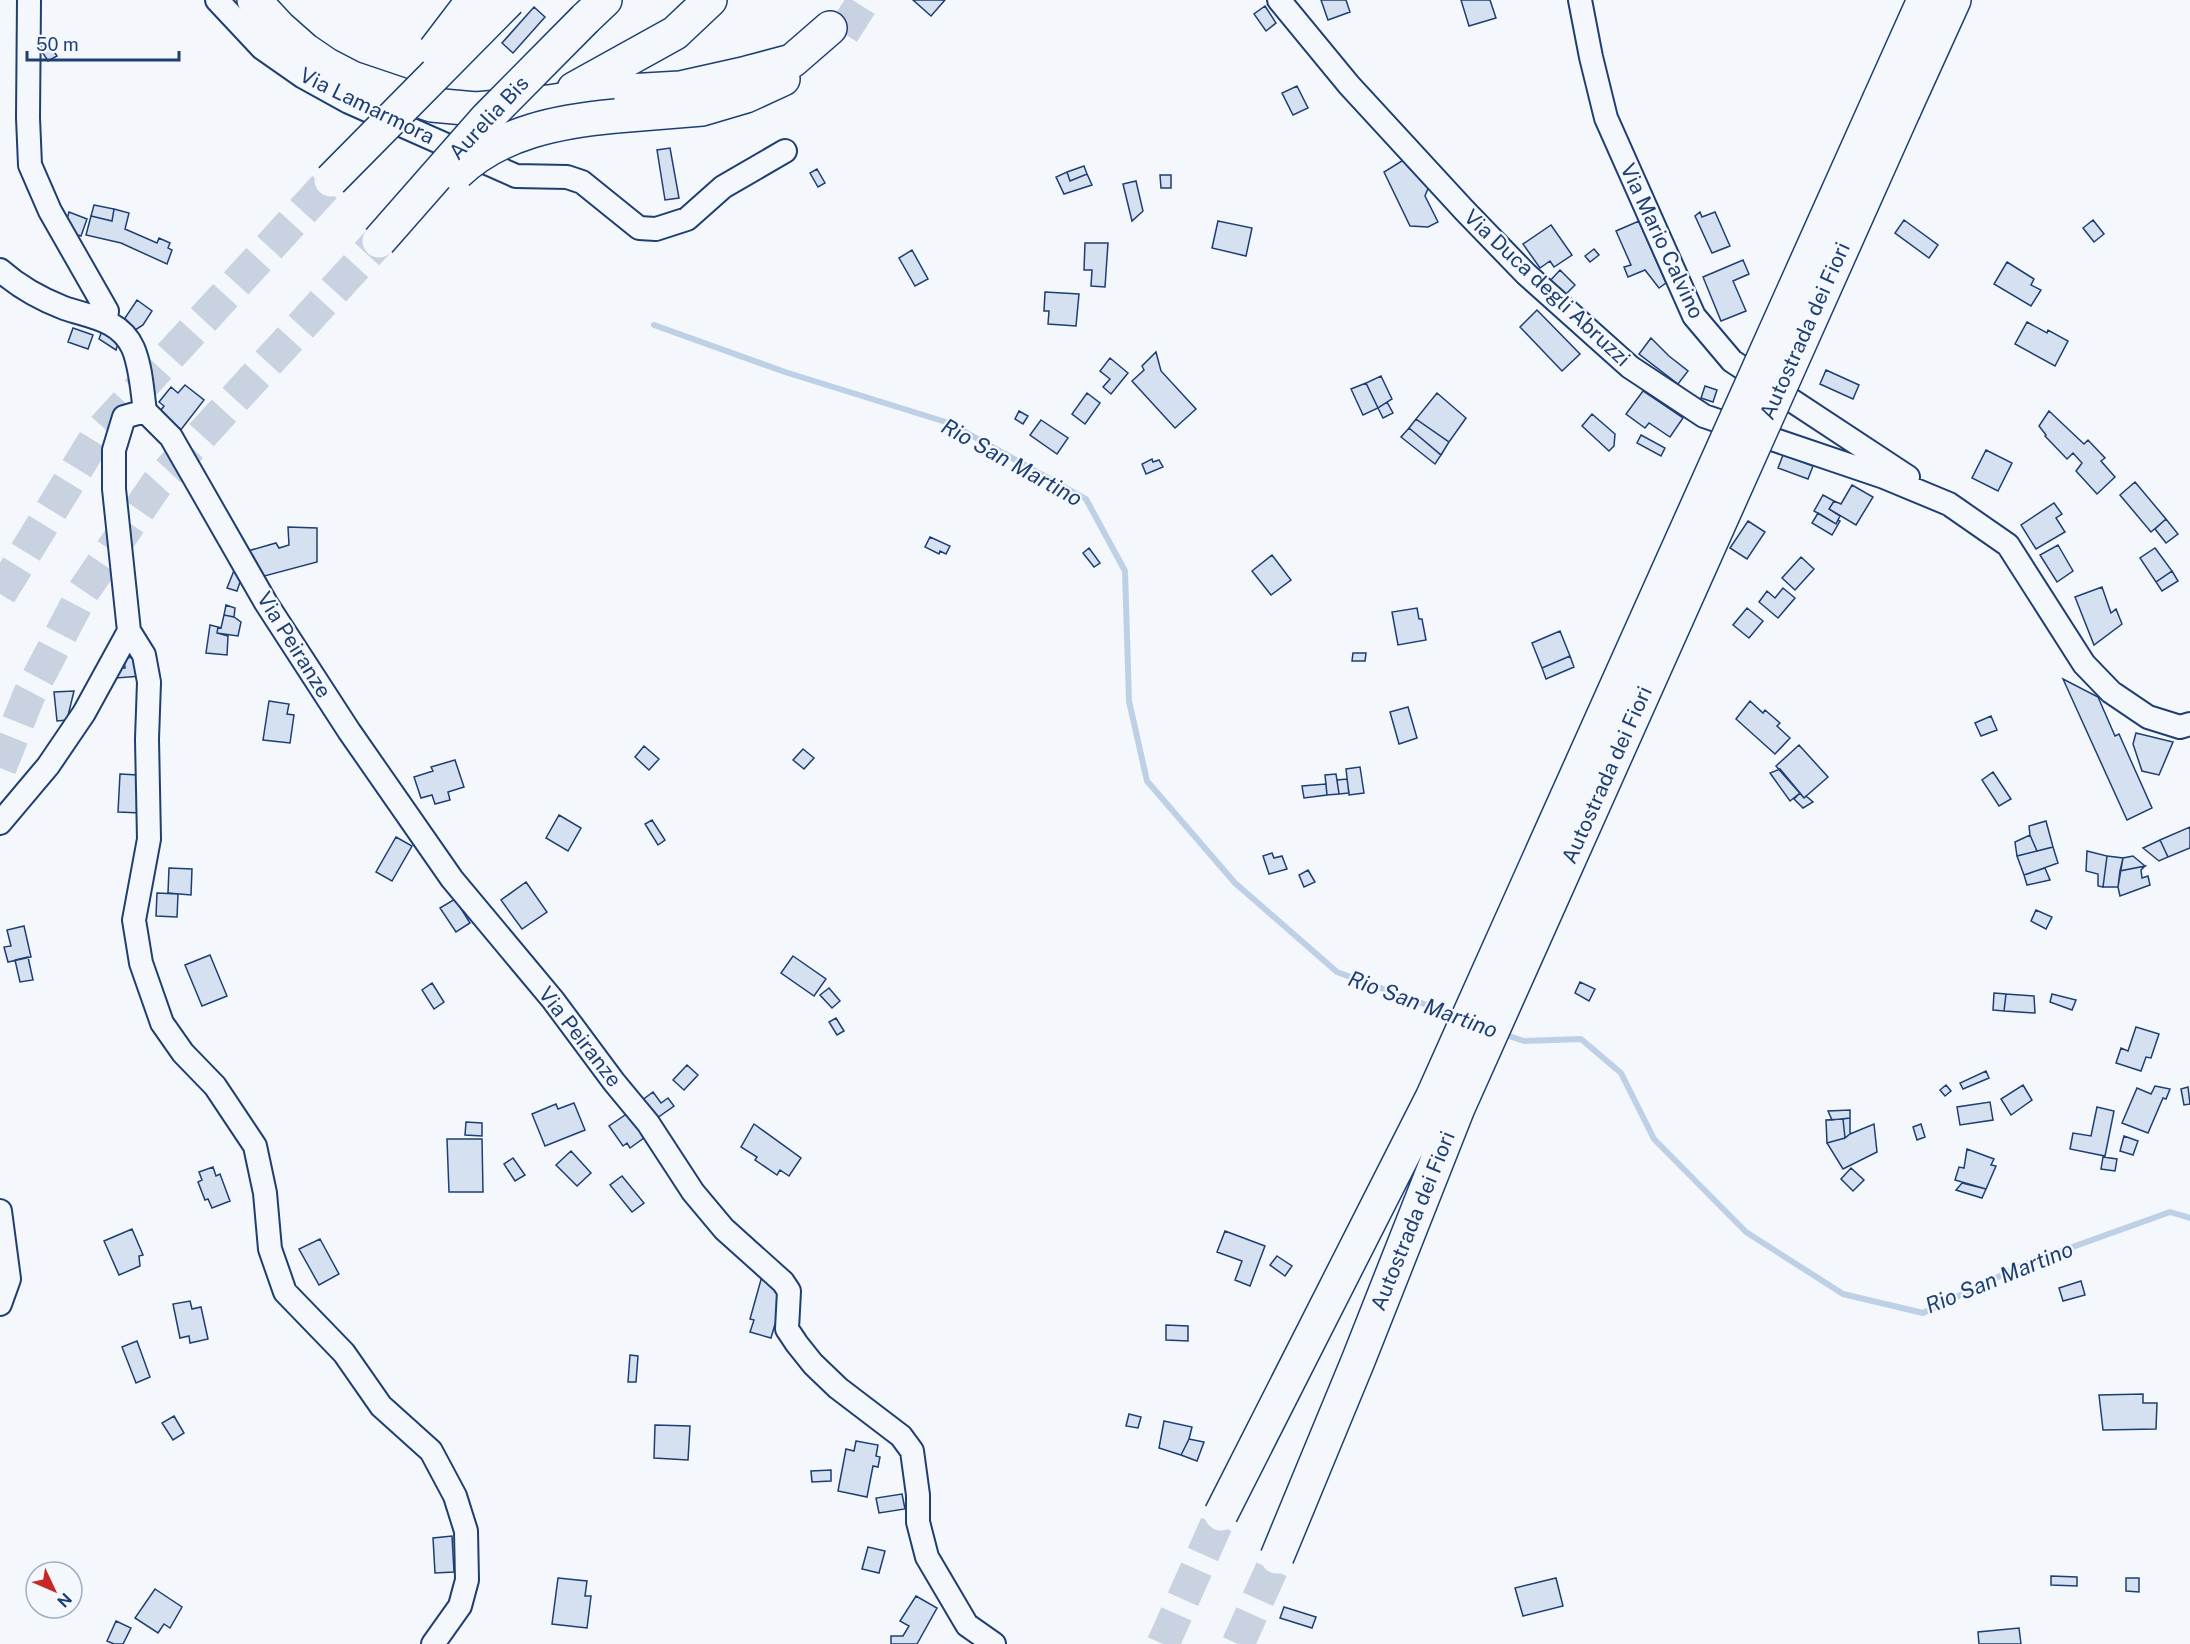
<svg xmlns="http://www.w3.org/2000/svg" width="2190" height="1644" viewBox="0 0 2190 1644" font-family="'Public Sans',sans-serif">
	<rect width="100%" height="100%" fill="#f4f7fb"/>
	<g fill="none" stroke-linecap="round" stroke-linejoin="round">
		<!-- stream -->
		<path stroke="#bed0e5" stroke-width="6" d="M654,325L785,372L949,423L1086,499L1125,571L1129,701L1147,781L1235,883L1337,972L1457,1016
			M1503,1034L1524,1041L1581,1039L1621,1073L1654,1139L1746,1232L1843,1294L1923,1313L2025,1264L2170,1212L2190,1218"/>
	</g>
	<!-- building -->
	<path fill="#d5e0f0" stroke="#1d3f73" stroke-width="1.5" d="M913,0H945L931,16Z
		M1321,0H1346L1350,12L1328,20Z
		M1461,0H1490L1496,18L1469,26Z
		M1265,6L1276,23L1266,31L1254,14Z
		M534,7L545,17L513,53L502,43Z
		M47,41L57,56L48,61L39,47Z
		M1297,86L1308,108L1293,115L1282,93Z
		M670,148L679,198L665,200L657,150Z
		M1405,159L1429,186L1425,196L1438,222L1428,227L1410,226L1384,172Z
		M1084,166L1087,174L1070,181L1067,172Z
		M817,169L825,183L818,187L810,173Z
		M1067,172L1070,181L1087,174L1092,185L1064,194L1056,177Z
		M1160,175H1171V188H1161Z
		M1136,181L1143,211L1132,221L1123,184Z
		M94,205L114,209L112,221L91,216Z
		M114,209L129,213L125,229L157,243L159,238L170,243L168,248L172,250L167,264L121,243L86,235L91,216L112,221Z
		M69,212L87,219L81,236L68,232L66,223Z
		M1700,212L1702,217L1715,212L1730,246L1712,253L1695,216Z
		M1904,220L1938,245L1929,258L1895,233Z
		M2093,220L2104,234L2094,242L2083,228Z
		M1218,221L1252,228L1246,256L1212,248Z
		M1639,221L1666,283L1659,288L1645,270L1628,277L1624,267L1631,265L1616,231Z
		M1551,225L1572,255L1554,267L1550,261L1540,268L1523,244Z
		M1085,243H1108L1105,287L1091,286L1092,270H1084Z
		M1594,249L1599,255L1590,262L1585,256Z
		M912,250L928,279L915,286L899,258Z
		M1743,260L1749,274L1733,281L1746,311L1721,321L1703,277Z
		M2007,262L2034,279L2031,285L2041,290L2031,306L1994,284Z
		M1560,270L1575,285L1563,297L1548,283Z
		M1045,292L1079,294L1076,326L1048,324L1049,311H1044Z
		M137,300L152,311L143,325L132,332L121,324Z
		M1537,310L1580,354L1562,371L1520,327Z
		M2027,322L2047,333L2048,330L2068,341L2055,366L2015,344Z
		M104,325L120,338L116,350L99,339Z
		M73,328L93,335L88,349L68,342Z
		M1651,338L1669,356L1688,371L1678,384L1639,354Z
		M1156,352L1161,371L1196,409L1175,428L1132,381L1144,370L1142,366Z
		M1110,358L1128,373L1111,394L1103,387L1110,379L1100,371Z
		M1826,370L1859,385L1853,399L1820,384Z
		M1381,376L1392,399L1378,408L1366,383Z
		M1366,383L1378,408L1363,415L1351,389Z
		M185,385L204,400L176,436L157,415L164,406L159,402L171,387L178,393Z
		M1705,386L1717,390L1713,402L1701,398Z
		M1643,391L1683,418L1670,437L1649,423L1645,428L1626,414Z
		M1087,393L1100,403L1085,424L1072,414Z
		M1437,393L1466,418L1449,442L1416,419Z
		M1387,402L1393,413L1383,418L1378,408Z
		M1019,411L1028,416L1023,424L1015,419Z
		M2049,411L2084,444L2088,440L2105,458L2101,461L2115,477L2097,494L2076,471L2082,463L2073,453L2067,459L2045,436L2046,435L2039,426Z
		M1592,414L1615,434L1614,446L1609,451L1582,426Z
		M1416,419L1449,442L1441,455L1409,428Z
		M1041,420L1068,438L1057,454L1030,435Z
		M1409,428L1441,455L1435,464L1401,437Z
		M1641,435L1665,448L1661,456L1637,443Z
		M1986,450L2012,463L1998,491L1972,478Z
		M1783,455L1813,466L1808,479L1778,468Z
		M1152,459L1153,462L1159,460L1163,467L1146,474L1142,464Z
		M2135,482L2166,519L2151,532L2120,495Z
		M1852,485L1873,497L1856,525L1829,509L1834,501L1841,504Z
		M1823,495L1834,501L1829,509L1840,516L1836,524L1814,511Z
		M2054,503L2062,514L2056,518L2065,532L2036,549L2021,525Z
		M1818,513L1836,524L1838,520L1840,521L1832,535L1812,523Z
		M2166,519L2178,534L2166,543L2155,529Z
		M1748,521L1765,532L1747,559L1730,548Z
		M288,527L317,528V562L253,579L244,552L276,543L279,548L289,545Z
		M930,537L950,546L946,554L940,551L939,554L925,547Z
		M2058,545L2073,571L2057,582L2040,555Z
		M1089,548L1100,563L1094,567L1083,553Z
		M2155,548L2172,571L2156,582L2140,558Z
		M1272,555L1291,580L1271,595L1252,571Z
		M1801,557L1814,569L1795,590L1782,578Z
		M235,568L241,579L237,591L227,588Z
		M2172,571L2178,581L2162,591L2156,582Z
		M2102,587L2111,613L2116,609L2122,624L2094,645L2075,597Z
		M1783,588L1795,598L1778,618L1759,602L1767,591L1775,598Z
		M226,605L235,608L234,617L224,615Z
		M1417,608L1419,619H1422L1426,640L1398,645L1392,612Z
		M1747,608L1763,621L1749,638L1733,625Z
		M224,615L234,617L241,622L238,636L217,633L218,627L221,628Z
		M210,625L218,627L217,633L228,636L227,655L206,653Z
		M1560,631L1570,656L1542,668L1532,643Z
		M1353,653H1366L1365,661H1352Z
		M1570,656L1574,667L1546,679L1542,668Z
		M136,657L142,676L116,678L120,668H125L124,658Z
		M2063,679L2098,697L2115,736L2119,734L2152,808L2127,820Z
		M74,691L67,720L57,721L54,692Z
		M269,701L289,704L287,714L294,715L290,743L263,740Z
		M1750,701L1763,713L1765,710L1780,723L1777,726L1790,738L1775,754L1736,719Z
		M1408,707L1417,738L1399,744L1390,712Z
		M1991,716L1997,730L1981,736L1975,723Z
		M2136,733L2173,742L2159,775L2142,771L2133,744Z
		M1799,745L1828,777L1804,798L1776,766Z
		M644,746L659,759L649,770L635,757Z
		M803,749L814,758L804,769L793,760Z
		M455,760L464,787L448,792L450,800L435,804L432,795L421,798L414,777L433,771L431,767Z
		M1360,767L1364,793L1349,795L1346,769Z
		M1780,769L1800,793L1790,801L1770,773Z
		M1993,772L2011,799L1999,806L1982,780Z
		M120,774L138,775L141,813L118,812Z
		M1336,774L1339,794L1327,795L1325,775Z
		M1347,779L1349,793L1339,794L1337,780Z
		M1326,784L1327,795L1304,798L1302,786Z
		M1800,793L1804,798L1806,796L1813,802L1803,808L1794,799Z
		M559,815L581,828L568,851L546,838Z
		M652,820L665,840L658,845L645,824Z
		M2046,821L2053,847L2037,851L2030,835L2029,826Z
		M2190,827V848L2168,857L2160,840Z
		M2030,835L2037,851L2017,856L2015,842Z
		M396,837L412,846L392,881L376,872Z
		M2160,840L2168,857L2159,861L2143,848Z
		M2053,847L2058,863L2024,875L2017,856Z
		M2087,851L2107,856L2103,887L2098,886V874L2086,871Z
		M1272,853L1274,858L1282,856L1287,869L1269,874L1263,856Z
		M2107,856L2123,858L2118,887H2103Z
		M2133,856L2145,866L2120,871L2123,858Z
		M2145,866L2141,870L2142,878L2148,876L2150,885L2120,896L2118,887L2120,871Z
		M169,868L192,869L191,895L168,893Z
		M2045,868L2050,880L2027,885L2024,875Z
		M1308,870L1315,882L1304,887L1299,875Z
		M526,882L547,912L522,929L501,900Z
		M157,893L178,894L177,917L156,916Z
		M455,899L470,923L456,932L440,908Z
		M2036,910L2052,917L2046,929L2031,921Z
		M24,926L31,957L8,962L4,947L11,946L7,930Z
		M210,955L227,996L202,1006L185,965Z
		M793,956L826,979L814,996L781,973Z
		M28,957L33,980L20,982L15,960Z
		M1580,982L1595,989L1589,1001L1575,993Z
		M432,983L444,1002L434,1009L422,990Z
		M829,988L840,1001L832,1008L820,995Z
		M1994,993L2006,994L2004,1011L1993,1010Z
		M2006,994L2034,996L2035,1013L2004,1011Z
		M2052,994L2076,1000L2072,1010L2050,1002Z
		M836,1018L844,1031L837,1035L829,1022Z
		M2136,1027L2159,1034L2151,1058L2146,1057L2141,1071L2116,1063L2121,1048L2128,1051Z
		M687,1065L698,1075L684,1090L673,1080Z
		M1986,1071L1989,1078L1963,1089L1960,1083Z
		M1946,1085L1951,1091L1945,1096L1940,1090Z
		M2023,1085L2032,1100L2011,1115L2001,1099Z
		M2155,1086L2170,1089L2166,1099L2163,1098L2148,1133L2122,1123L2137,1088L2151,1094Z
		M2188,1087L2190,1104L2184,1105L2181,1089Z
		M653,1092L661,1103L668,1098L674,1106L650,1123L637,1104Z
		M1990,1102L1993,1120L1960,1125L1957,1107Z
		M574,1103L585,1130L545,1146L532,1114L556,1104L558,1109Z
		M2097,1107L2114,1111L2105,1156L2070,1149L2073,1133L2091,1136Z
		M1850,1110V1118L1832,1120L1828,1111Z
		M631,1111L648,1135L630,1148L627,1143L623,1146L609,1126Z
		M1850,1118V1134L1845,1138L1843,1119Z
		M1843,1119L1845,1138L1827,1143L1826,1120Z
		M466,1122L482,1123V1136L465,1135Z
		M754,1124L801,1158L789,1176L780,1170L777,1175L755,1160L757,1157L741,1147Z
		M1874,1124L1877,1152L1843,1169L1827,1143L1845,1138L1850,1134Z
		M1921,1124L1925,1137L1917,1140L1913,1127Z
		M2124,1136L2138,1141L2133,1155L2120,1151Z
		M447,1139H482L483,1192H449Z
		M1967,1149L1994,1159L1991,1165L1996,1166L1986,1189L1955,1180L1959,1167L1964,1168Z
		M571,1151L591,1173L577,1186L556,1165Z
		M2103,1157L2117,1159L2115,1171L2101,1169Z
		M513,1158L525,1175L515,1181L504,1164Z
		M213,1167L216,1176L220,1174L230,1201L212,1208L208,1199L205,1200L198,1182L202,1180L199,1172Z
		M1851,1168L1864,1180L1853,1191L1841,1179Z
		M622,1176L644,1203L632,1212L610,1185Z
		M1962,1183L1986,1189L1982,1198L1956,1190Z
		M132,1229L143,1255L139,1256L140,1266L119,1275L104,1241Z
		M1225,1231L1265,1246L1250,1286L1235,1280L1242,1261L1217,1252Z
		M320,1239L339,1274L319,1285L299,1249Z
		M1277,1256L1292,1266L1285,1276L1270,1265Z
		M762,1276L779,1283L778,1325L775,1324L771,1338L750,1332L754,1320L750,1319Z
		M2081,1281L2085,1295L2063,1301L2059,1288Z
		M190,1301L192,1309L201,1307L208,1339L190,1343L189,1336L180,1338L173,1304Z
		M1166,1325L1188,1326V1341L1166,1340Z
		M137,1341L150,1377L136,1383L122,1347Z
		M630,1355L638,1356L636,1382H628Z
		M2143,1394V1403H2157L2156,1429L2103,1430L2099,1395Z
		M1129,1414L1141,1417L1138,1428L1126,1426Z
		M174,1416L184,1433L173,1440L162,1423Z
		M1164,1421L1192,1427L1189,1439L1181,1455L1159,1448Z
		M655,1425L690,1426L688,1460L654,1458Z
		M1189,1439L1204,1442L1197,1461L1181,1455Z
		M856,1441L878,1445L876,1456L880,1457L878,1467L873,1466L867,1497L838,1491L846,1449L854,1451Z
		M831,1470V1481L812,1482L811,1471Z
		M902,1494L905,1509L879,1513L876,1498Z
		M452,1536L454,1572L435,1573L433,1538Z
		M868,1547L885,1551L879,1573L862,1569Z
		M2051,1576L2077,1577V1586L2051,1585Z
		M558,1578L587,1581L585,1596H591L587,1628L552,1624Z
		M1556,1578L1563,1606L1523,1616L1515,1588Z
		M2126,1578H2139V1592L2126,1591Z
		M155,1589L182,1607L170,1628L164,1624L158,1633L135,1618Z
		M916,1596L937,1608L917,1644H891V1636H903L909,1626L900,1621Z
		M1284,1607L1316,1617L1312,1628L1280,1618Z
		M116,1621L131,1628L123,1644H114L107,1641Z
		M2019,1628L2021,1644H1979L1978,1632Z"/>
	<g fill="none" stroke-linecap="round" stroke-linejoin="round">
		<!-- highway-tunnel -->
		<path stroke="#c9d2e0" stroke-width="33" stroke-dasharray="33 16" stroke-linecap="butt" d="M843,33L864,0
			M0,594L98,434L331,180
			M0,768L29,695L83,592L156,485L379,241
			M1163,1644L1221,1514
			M1238,1644L1277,1557"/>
		<!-- minor casing -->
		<g stroke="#1d3f73" stroke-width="26">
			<path id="minor" d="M29,0L28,118L30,165L50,211L107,311L106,320
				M217,0L262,48L302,76L349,102L516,176L567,177L582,182L639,228L656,229L687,219L723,187L785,151
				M1279,0L1349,85L1465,211L1526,274L1630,367L1704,416L1884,477L1949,504L2008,545L2084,664L2111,692L2148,717L2180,727L2190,724
				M1580,0L1591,57L1606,118L1694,316L1732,361L1908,477
				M0,270C18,286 41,299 64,308C90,317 120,319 133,348C141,367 142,390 145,411
				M145,411L171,437L266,603L349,731L452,879L553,1000L614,1082L648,1123L693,1192L724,1229L783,1282L789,1291L787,1329L797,1344L813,1364L838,1388L901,1436L912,1451L918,1495V1522L927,1557L967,1625L994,1644
				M129,631L144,655L149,682L147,739L149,839L134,920L141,963L162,1023L183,1053L215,1086L255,1146L265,1193L270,1249L285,1292L344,1353L381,1406L431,1451L455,1496L466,1531L467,1580L460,1606L433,1644
				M0,823L48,766L84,713L129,631L114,489V450L124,417L145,411
				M0,1211L9,1279L0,1304"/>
		</g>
		<!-- highway casing -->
		<g stroke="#1d3f73" stroke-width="36">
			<path id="highway" d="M254,0L279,27L305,50L327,65L352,78L432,105L476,109L549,102L610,92L680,88L747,73L792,61L830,28
				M585,19L605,0
				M574,89L675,33L710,0
				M1880,98L1924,0
				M1904,110L1954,0
				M616,116L702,109L746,96L783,79"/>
		</g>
		<!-- minor -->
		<use href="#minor" stroke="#f4f7fb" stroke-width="22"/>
		<!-- highway -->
		<use href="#highway" stroke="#f4f7fb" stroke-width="33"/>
		<!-- highway-bridge casing -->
		<g stroke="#1d3f73" stroke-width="36" stroke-linecap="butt">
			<path id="highway-bridge" d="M435,50L473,0
				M457,173C500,132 560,121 616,116
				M331,180L509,0
				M379,241L487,118L585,19
				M1221,1514L1432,1098L1880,98
				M1277,1557L1358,1361L1458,1108L1904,110"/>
		</g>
		<!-- highway-bridge -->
		<use href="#highway-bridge" stroke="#f4f7fb" stroke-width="33"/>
	</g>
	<g text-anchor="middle" stroke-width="4.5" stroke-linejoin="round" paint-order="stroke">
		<!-- street labels -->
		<g font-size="21" fill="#1d3f73" stroke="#f4f7fb">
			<text transform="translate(367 106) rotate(26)" y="7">Via Lamarmora</text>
			<text transform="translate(489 118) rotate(-47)" y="7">Aurelia Bis</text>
			<text transform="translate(1662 241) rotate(65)" y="7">Via Mario Calvino</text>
			<text transform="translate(1547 288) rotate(43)" y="7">Via Duca degli Abruzzi</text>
			<text transform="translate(1805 331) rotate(-66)" y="7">Autostrada dei Fiori</text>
			<text transform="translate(294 645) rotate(58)" y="7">Via Peiranze</text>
			<text transform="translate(1607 775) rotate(-66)" y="7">Autostrada dei Fiori</text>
			<text transform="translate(580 1037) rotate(52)" y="7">Via Peiranze</text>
			<text transform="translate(1413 1221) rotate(-68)" y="7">Autostrada dei Fiori</text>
		</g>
		<!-- water labels -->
		<g font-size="22" font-style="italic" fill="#1d3f73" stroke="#f4f7fb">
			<text transform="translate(1012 462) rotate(29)" y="8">Rio San Martino</text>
			<text transform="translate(1423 1004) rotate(20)" y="8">Rio San Martino</text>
			<text transform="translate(1999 1277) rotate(-22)" y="8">Rio San Martino</text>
		</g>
	</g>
	<!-- north arrow -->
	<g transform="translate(54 1590) rotate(134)"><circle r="28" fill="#f4f7fb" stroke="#9eadc5" stroke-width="1.5"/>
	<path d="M0-4.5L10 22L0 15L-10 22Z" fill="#c62828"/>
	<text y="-9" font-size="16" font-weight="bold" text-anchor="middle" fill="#1d3f73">N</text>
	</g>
	<!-- scale -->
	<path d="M27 51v9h152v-9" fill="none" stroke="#1d3f73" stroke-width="3"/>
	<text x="36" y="51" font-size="18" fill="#1d3f73" stroke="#f4f7fb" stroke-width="4.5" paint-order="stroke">50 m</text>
</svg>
